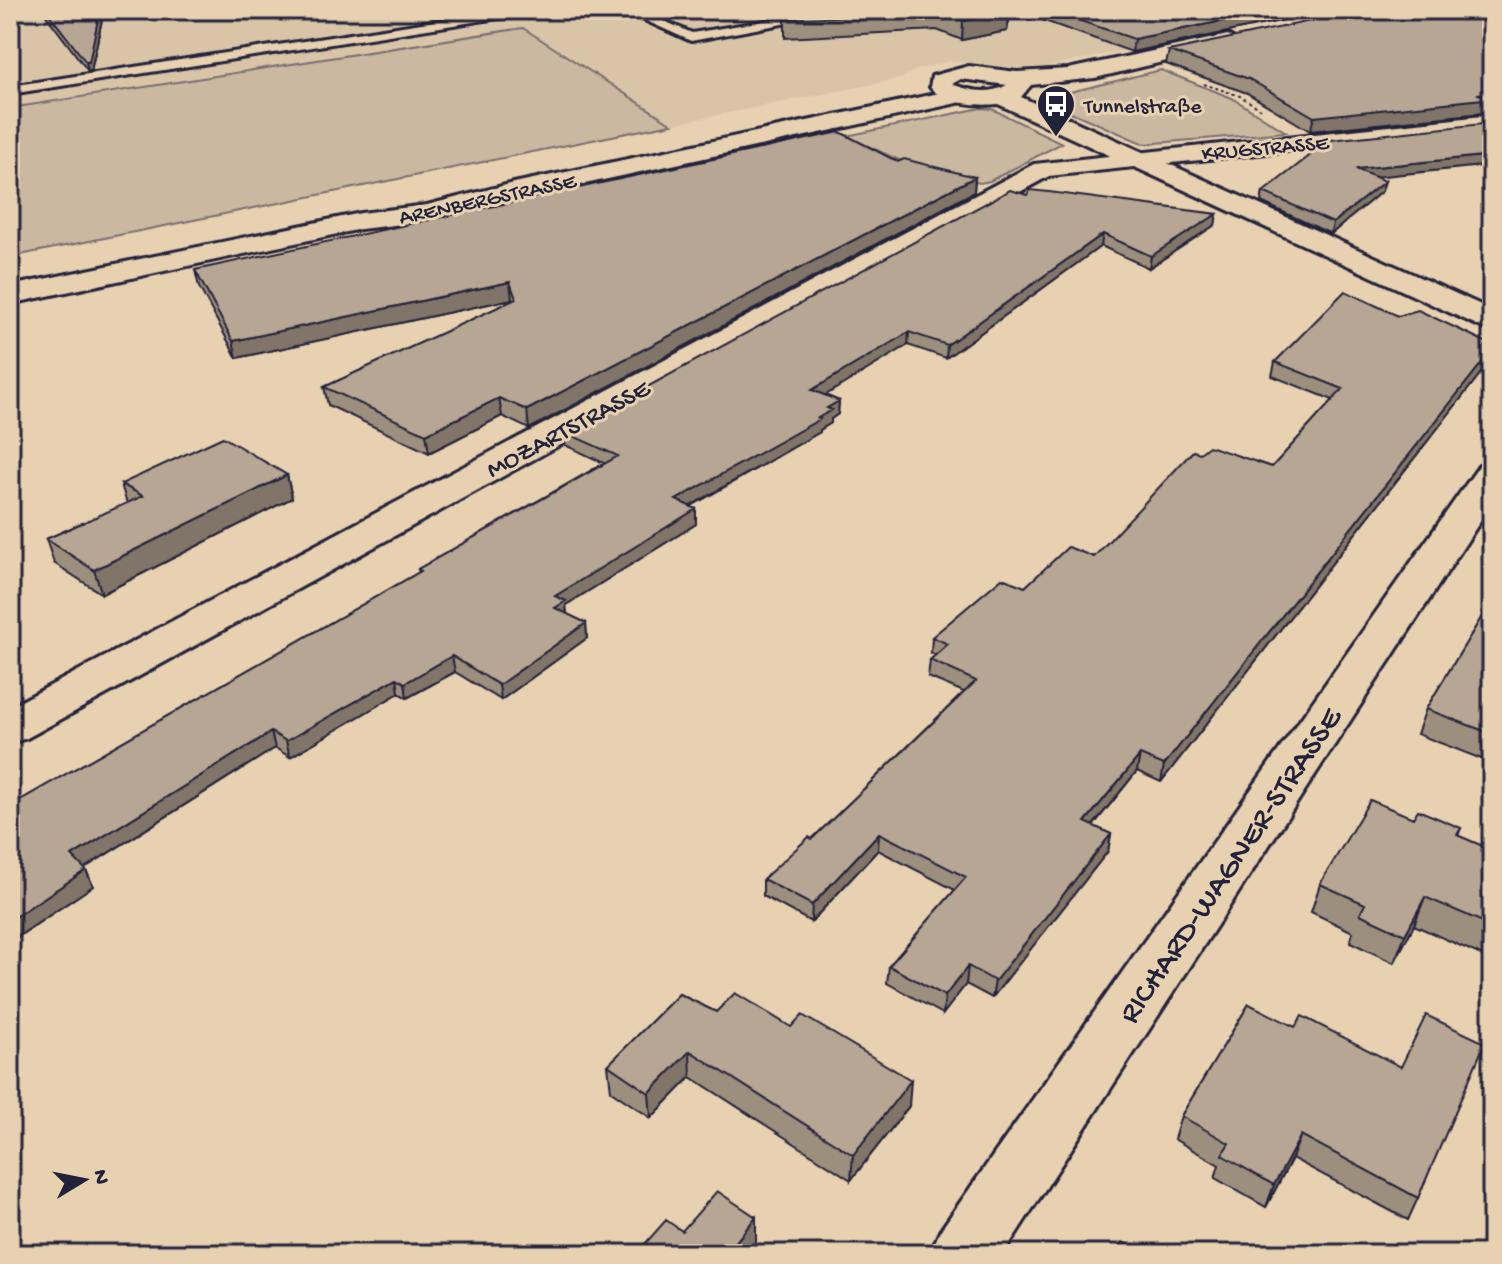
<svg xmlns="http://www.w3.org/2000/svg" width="1502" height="1264" viewBox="0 0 1502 1264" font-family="'Gochi Hand',sans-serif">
	<rect width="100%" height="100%" fill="#e8d1b1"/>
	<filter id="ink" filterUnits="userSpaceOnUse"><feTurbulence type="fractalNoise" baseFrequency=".0125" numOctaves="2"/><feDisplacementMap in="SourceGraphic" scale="16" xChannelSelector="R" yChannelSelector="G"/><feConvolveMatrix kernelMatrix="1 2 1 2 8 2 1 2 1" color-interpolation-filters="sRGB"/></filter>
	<g filter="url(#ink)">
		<!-- built -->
		<path fill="#d9c4a8" d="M10,10H1319L1045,67L1017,68L949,61L916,70L899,79L672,124L523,28L10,108Z"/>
		<!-- green -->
		<path fill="#cbb8a0" stroke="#766d6e" stroke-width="2" d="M523,28L672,124L10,257V108Z
			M1161,70L1232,98L1286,132L1144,144L1041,99Z
			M981,108L992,109L1062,143L990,181L980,183L912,166L846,136Z"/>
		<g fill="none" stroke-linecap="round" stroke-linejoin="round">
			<!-- lane casing -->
			<g stroke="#22223b" stroke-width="6">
				<path id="lane" d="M507,10H536L530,13L10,94V86Z
					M622,10H638L692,33L830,10H857L691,41Z"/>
			</g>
			<!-- street casing -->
			<g stroke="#22223b" stroke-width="6">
				<path id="street" d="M963,88L971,90L975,95L971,100L516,199L427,221L361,229L10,304V286L361,213L427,205L514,183Z
					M1492,115V129L1049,176L27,738L10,743V707L1034,164Z
					M1492,463V503L1003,1254H930L940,1231L1479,466Z"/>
			</g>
			<!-- secondary casing -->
			<g stroke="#22223b" stroke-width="6">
				<path id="secondary" d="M1228,35L1238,41L1235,45L1095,78L1031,85L1021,97L1492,310V332L998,104C978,106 943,104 930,87L932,76L969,66L1017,72L1068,69ZM961,79L1007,85C990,95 970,91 952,84Z"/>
			</g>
			<!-- path -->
			<path stroke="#22223b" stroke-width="2" stroke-dasharray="3 3" stroke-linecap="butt" d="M1204,84L1240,96L1261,109"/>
			<!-- lane -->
			<use href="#lane" fill="#e8d1b1" fill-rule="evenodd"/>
			<!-- street -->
			<use href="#street" fill="#e8d1b1" fill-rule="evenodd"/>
			<!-- secondary -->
			<use href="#secondary" fill="#e8d1b1" fill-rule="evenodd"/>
		</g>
		<!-- wall -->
		<path fill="#9d8f7e" stroke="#22223b" stroke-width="2" d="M42,10H104L91,71H88Z
			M792,10H1011L1007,31L962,40L937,30L785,38V19Z
			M1025,10H1332L1132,52L1025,14Z
			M1492,10V112L1310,131L1247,93L1166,64L1169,51Z
			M898,162L975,177L974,192L529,429L502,416L429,453L328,405L324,387L512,301V299L237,358L199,287L195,270Z
			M1375,177L1382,191L1331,234L1261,202L1263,192Z
			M1028,195L1217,214L1215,225L1149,268L1101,246L946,358L908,345L825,395L839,401L838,414L831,419V423L820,430V432L690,507L696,524L566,605L567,614L586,623L587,638L501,700L455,672L407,698L399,693L290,757L275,748L85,868L93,886L10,942V806L419,572L418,569L604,463L565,445L564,432Z
			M1491,360L1161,782L1137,771L1093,826L1111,834L1108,851L992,998L966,984L943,1014L887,983L889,966L955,890L878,850L811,922L763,896V879L812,839L964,692L928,677L930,660L936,655L931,653L932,637L1025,587L1094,557L1200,453L1272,467L1333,400L1272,376L1275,362Z
			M287,475L292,498L102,594L54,563L46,539L127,504L121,484Z
			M1492,600V763L1417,734L1426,709Z
			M1413,818L1461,828L1458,836L1492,850V960L1414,925L1394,963L1350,942L1353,932L1311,912L1320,884Z
			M679,994L909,1106L851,1180L691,1077L651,1118L611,1091L608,1065Z
			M1249,1004L1418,1198L1408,1220L1292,1158L1266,1207L1215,1178L1219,1165L1174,1139L1181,1116Z"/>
		<!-- shaded-wall -->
		<path fill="#807467" stroke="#22223b" stroke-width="2" d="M100,10H104L91,71H88L86,62Z
			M1011,10L1007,31L962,40L963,21Z
			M1276,10H1332L1132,52L1134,39Z
			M1492,93V112L1310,131L1314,117Z
			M1492,155V165L1353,179L1356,169Z
			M975,177L974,192L529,429L527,410Z
			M1385,181L1382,191L1331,234L1333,223Z
			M1217,214L1215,225L1149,268L1151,256Z
			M1103,234L1101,246L946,358L947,345Z
			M510,282L512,299L237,358L233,341Z
			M909,332L908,345L811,404L812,390Z
			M1492,350L1491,360L1161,782L1164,765Z
			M499,398L502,416L429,453L426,434Z
			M839,401L838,414L831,419V423L820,430V432L676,514V500L818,418L827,408Z
			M287,475L292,498L102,594L94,570Z
			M696,509V524L566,605L567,616L557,623L555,596Z
			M586,623L587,638L501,700L499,685Z
			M452,656L455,672L407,698L405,683Z
			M397,678L399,693L290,757L286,741Z
			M271,732L275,748L78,872L72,856Z
			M1140,755L1137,771L1082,839L1085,822Z
			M879,833L878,850L811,922L812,905Z
			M1111,834L1108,851L992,998L995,981Z
			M86,870L93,886L10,942V920Z
			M1425,897L1414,925L1394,963L1405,935Z
			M968,966L966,984L943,1014L945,996Z
			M690,1051L691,1077L651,1118L649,1093Z
			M911,1080L909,1106L851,1180L853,1155Z
			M1301,1135L1292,1158L1266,1207L1274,1185Z
			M756,1217V1243L747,1254H726Z"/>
		<!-- building -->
		<path fill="#b7a693" stroke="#22223b" stroke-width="2" d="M46,10H100L89,62H86Z
			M792,10H1010L1009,13L963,21L938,12L785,19Z
			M1048,10H1276L1134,39Z
			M1363,10H1492V93L1477,94L1492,97V98L1314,117L1249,79L1169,51Z
			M1492,123V155L1356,169L1385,181L1333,223L1263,192L1330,140Z
			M840,132L898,162L904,159L975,177L527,410L499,398L426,434L324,387L516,299L510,282L233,341L195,270Z
			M1010,190L1028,195L1030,190L1049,192L1217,214L1151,256L1103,234L947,345L909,332L812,390L839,401L827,408L832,410L818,418L820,419L676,500L696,509L555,596L566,601L555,608L586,623L499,685L452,656L405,683L397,678L286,741L271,732L72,856L86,870L10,920V806L421,571L418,569L618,456L564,432Z
			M1345,291L1398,316L1418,310L1492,345V350L1164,765L1140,755L1085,822L1111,834L995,981L968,966L945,996L889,966L966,877L879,833L812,905L763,879L809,837L812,839L976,681L930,660L948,644L932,637L1002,578L1025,587L1068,547L1094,557L1193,451L1200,453L1209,446L1272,467L1343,389L1275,362Z
			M223,437L287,475L94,570L46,539L143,496L121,484Z
			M1492,600V734L1426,709Z
			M1370,800L1413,818L1418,810L1461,828L1457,835L1492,850V926L1425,897L1405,935L1360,914L1365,904L1320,884Z
			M735,993L791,1027L802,1015L911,1080L853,1155L690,1051L649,1093L608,1065L679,994L716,1012Z
			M1249,1004L1295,1027L1302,1016L1401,1067L1426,1015L1485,1043L1418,1198L1301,1135L1274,1185L1222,1155L1229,1143L1181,1116Z
			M717,1191L756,1217L726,1254H636L666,1220L682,1231Z
			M1123,1242L1143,1254H1116Z"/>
	</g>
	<!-- icons -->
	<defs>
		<g id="bus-pin" transform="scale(2)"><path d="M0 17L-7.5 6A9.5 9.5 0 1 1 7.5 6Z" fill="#22223b" stroke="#e8d1b1"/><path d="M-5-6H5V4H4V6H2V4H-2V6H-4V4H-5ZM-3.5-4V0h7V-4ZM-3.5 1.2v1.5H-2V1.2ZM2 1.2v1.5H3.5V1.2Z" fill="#fff"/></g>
	</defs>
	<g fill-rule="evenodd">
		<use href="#bus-pin" x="1056" y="104"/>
	</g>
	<g text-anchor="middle" stroke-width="6" stroke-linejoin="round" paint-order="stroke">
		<!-- far-poi labels -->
		<g font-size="22" fill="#22223b" stroke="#e8d1b1" text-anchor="start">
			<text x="1084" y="112">Tunnelstraße</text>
		</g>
		<!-- far-street labels -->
		<g font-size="22" fill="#22223b" stroke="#e8d1b1">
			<text transform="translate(1265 146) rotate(-5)" y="8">KRUGSTRASSE</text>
			<text transform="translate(487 197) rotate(-12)" y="8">ARENBERGSTRASSE</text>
		</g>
		<!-- street labels -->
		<g font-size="26" fill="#22223b" stroke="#e8d1b1">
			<text transform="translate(567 427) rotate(-28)" y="9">MOZARTSTRASSE</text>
		</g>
		<!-- near-street labels -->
		<g font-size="32" fill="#22223b" stroke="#e8d1b1">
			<text transform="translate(1228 864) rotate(-56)" y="11">RICHARD-WAGNER-STRASSE</text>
		</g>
	</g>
	<!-- margin -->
	<rect width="1502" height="1264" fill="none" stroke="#e8d1b1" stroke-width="40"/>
	<rect x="20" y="20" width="1462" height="1224" fill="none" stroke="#22223b" stroke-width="3" filter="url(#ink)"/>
	<!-- north arrow -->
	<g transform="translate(84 1180) rotate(80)" stroke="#e8d1b1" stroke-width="6" paint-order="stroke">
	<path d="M0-6L14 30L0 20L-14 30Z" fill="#22223b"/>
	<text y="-12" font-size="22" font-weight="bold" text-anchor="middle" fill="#22223b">N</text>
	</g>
</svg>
